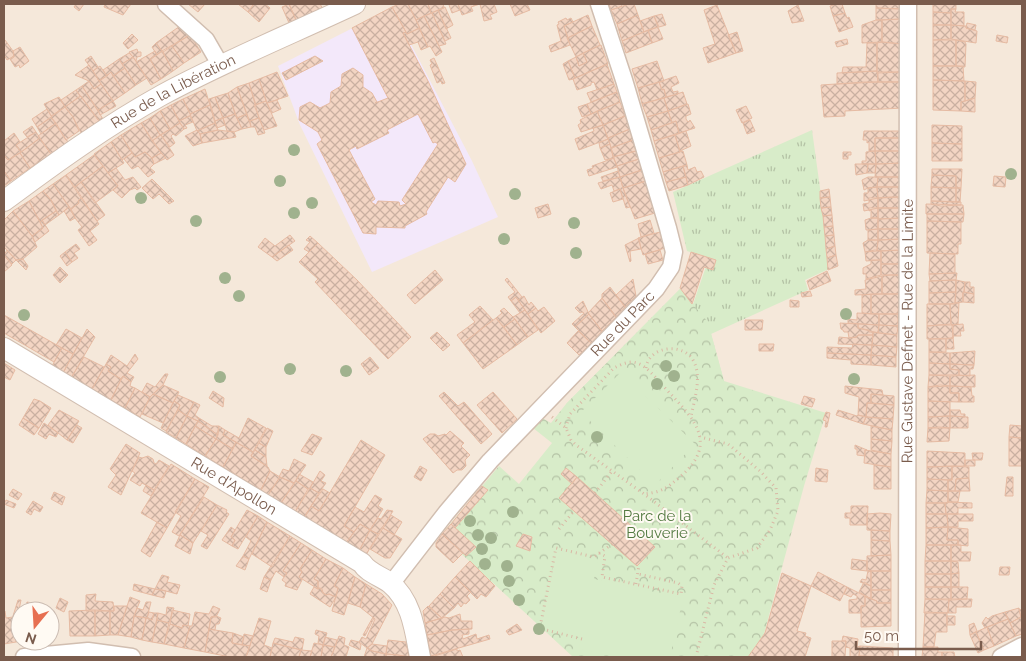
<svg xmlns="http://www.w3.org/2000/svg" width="1026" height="661" viewBox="0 0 1026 661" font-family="Raleway,sans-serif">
	<defs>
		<pattern id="grass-tufts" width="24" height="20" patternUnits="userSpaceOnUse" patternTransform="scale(1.25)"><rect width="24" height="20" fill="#d8ecc9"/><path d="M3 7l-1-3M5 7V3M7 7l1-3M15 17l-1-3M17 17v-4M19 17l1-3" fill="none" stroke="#b4c2a5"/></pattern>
		<pattern id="park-crowns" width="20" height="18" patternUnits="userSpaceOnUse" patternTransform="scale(1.25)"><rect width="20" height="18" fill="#d8ecc9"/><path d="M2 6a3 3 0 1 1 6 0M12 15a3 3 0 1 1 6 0" fill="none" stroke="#b4c2a5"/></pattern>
		<pattern id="building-cross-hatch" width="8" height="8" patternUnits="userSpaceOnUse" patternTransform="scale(1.25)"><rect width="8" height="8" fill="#f3d5c3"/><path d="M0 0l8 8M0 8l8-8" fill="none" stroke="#cab0a1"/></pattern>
	</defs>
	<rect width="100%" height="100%" fill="#fdf6ec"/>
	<!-- residential -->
	<path fill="#f5e8da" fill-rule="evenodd" d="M4,4H1022V657H4ZM20,611H50V641H20Z"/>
	<!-- education -->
	<path fill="#f3e8fa" d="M392,8L472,161L498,217L372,272L300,125L278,66Z"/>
	<!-- grass -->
	<path fill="url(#grass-tufts)" d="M812,130L831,268L805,280L808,290L711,334L724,381L566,404L680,289L693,304L709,258L687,251L673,192Z"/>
	<!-- park -->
	<path fill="url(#park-crowns)" d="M680,289L708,322L724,381L826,413L804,486L764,634L748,657H573L441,535L499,466L519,484L552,443L533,428L542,418L551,423L566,404Z"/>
	<!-- pitch -->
	<path fill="#d8ecc9" d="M621,372L695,444L655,485L581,412Z
		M556,550L598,560L594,579L683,598L670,657H622L579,649L581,638L541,627Z"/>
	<!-- building -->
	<path fill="url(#building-cross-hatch)" stroke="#e6bba3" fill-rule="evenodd" d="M76,4H84L79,11L74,7Z
		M105,4H131L123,15L104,7Z
		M188,4H205L198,12Z
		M238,4H254L248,12Z
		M254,4H265L270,8L259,22L248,12Z
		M289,4H320L323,9L296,20Z
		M289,4L296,20L289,23L282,7Z
		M399,4H408L420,28L407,34L392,7Z
		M408,4H428L431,13L416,20Z
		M428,4H443L444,8L431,13Z
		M452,4H458L460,10L452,13L449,5Z
		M458,4H480L471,7L473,11L462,15Z
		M480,4H494L497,12L490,15L492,19L484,21Z
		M510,4H527L530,10L515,16Z
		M609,4H621L622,6L611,10Z
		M629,4H634L638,15L617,24L611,10Z
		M837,4H842L845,13L833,16L830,6Z
		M876,4H902V9L876,8Z
		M933,4H956V9H951V13L933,12Z
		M717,5L736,53L708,63L703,48L715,44L704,10Z
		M798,5L804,21L792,23L788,11Z
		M392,7L406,32L403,33L428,81L466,164L455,182L448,177L426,212L427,214L405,226V228L376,227V234L363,233L317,144L322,140L318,132L299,120L300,107L310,102L320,108L330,103L331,92L341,86L342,74L353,68L363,75V87L372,93L377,102L375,103L388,98L352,28ZM418,114L433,143L435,142L438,144L402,200L406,204L400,206L399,202L378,201L376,205L371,202L375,199L349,150L356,146L357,149L389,133L387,130Z
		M445,7L453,25L446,29L438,10Z
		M876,8L902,9V19L876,20Z
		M951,9H956L955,12H964V26L951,25Z
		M438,10L451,38L445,41L432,13Z
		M933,12L951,13V25H933Z
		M432,13L446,44L439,46L424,16Z
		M845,13L847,18L849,17L853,27L839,32L833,16Z
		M662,14L666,25L659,27L654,16Z
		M588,15L592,26L568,38L564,26Z
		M638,15L644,32L622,41L617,24Z
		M424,16L442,52L436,56L430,46L428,47L416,20Z
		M654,16L658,27L644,32L640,21Z
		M566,18L567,20L571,18L573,22L564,26L570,45L551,52L549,46L561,41L557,25L559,24L558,22Z
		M902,19V44L882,42V20Z
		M876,20H882V42L862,43V25Z
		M967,23L976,25L975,30L966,28Z
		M933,25H951V39L933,40Z
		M951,25L966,26V28L977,31L976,43L951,39Z
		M180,26L190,35L162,51L156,43Z
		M592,26L600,45L576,57L567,38Z
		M658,27L663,39L652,43L648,30Z
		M419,28L428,47L421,50L418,42L409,45L403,33L406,32L407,34Z
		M648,30L652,43L626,53L622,41Z
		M737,32L743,51L736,53L728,35Z
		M132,34L138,40L128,49L123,43Z
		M190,35L201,52L184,63L172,46Z
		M997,35L1008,37L1007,43L996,41Z
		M847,39L848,44L837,47L835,42Z
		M4,40H5L13,51L14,56L7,60L4,55Z
		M933,40H956V66H933Z
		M956,40L965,42L966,44L965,67L956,66Z
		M882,42L902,44V72L877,73V43Z
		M156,43L162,51L157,55L152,47Z
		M867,43H877V71L842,73L843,67H866Z
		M601,45L608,64L575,78L568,61L576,57L579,66L587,62L583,53Z
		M172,46L184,63L173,71L163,52Z
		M20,47L29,61L20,68L19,65L15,67L10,59L14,57L13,51Z
		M137,49L138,52H141V56L137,57L136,61L129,52Z
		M155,51L157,55L150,59L161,79L151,85L136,62Z
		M162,51L173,71L161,79L150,59Z
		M129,53L133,57L122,64L119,59Z
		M583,53L587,62L579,66L576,57Z
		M91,56L98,67L93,71L85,60Z
		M315,56L323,61L286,80L282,73Z
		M133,57L147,78L136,85L122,64Z
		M434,58L445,83L442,84L441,81L437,83L430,65L432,64L430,60Z
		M119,59L125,68L113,76L111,72L107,76L103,70Z
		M568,61L575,78L573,79L569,80L563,64Z
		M657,61L664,81L638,88L632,69Z
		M607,64L614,84L597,90L594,82L591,83V85L577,90L573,79Z
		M89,65L101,84L94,89L89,81L75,75Z
		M100,66L107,76L99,81L93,71Z
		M933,66H963L964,81L933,80Z
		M125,68L136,85L125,93L113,76Z
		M877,71L878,82L837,84V73Z
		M111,72L125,93L113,101L99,81Z
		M277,72L288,96L267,103L259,79Z
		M878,72H902L903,82H878Z
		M676,76L679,83L671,87L673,92L678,91V94L666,97L664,89L662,90L659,82Z
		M259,79L266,101L256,105L249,83Z
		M933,80L965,81V101L961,102V111L933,110Z
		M89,81L94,89L101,84L113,101L98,110L82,86Z
		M965,81L976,82L975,98L965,101Z
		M659,82L662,90L664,89L666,97L642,104L638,88Z
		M865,82H903V108L845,111V116L824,117L821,85Z
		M249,83L259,118L249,121L237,87Z
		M614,84L617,92L591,102L587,93Z
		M82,86L103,119L99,121L76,90Z
		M237,87L247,114L237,118L228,93Z
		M205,89L210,105L190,114L183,99Z
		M76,90L80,96L65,107L61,100Z
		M617,92L620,102L591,114L587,104Z
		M683,92L687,104L668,111L664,98Z
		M228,93L235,114L223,118L215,97Z
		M81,96L99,121L81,133L73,117L65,107Z
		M59,97L65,107L51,116L44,104Z
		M215,97L223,118L215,121L209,99Z
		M664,98L668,111L647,117L642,104Z
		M975,98V112L961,111V102Z
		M183,99L191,115L179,121L171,105Z
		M277,100L281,109L272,113L267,103Z
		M113,101L116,106L100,115L98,110Z
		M266,101L277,126L264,130L254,105Z
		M620,102L625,116L603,125L597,111Z
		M587,104L591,114L582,117L578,107Z
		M688,104L691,114L686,116V119L688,122L690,120L695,128L679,133L676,121L672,123L668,111Z
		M171,105L180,123L170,129L160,111Z
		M210,105L215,123L197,131L190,114Z
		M746,106L752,118L742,123L736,110Z
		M65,107L73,117L79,131L66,140L51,117Z
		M47,109L52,117L37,127L32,119Z
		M160,111L170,129L160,135L150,118Z
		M597,111L603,125L581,132L578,125L581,123L580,120Z
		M668,111L672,123L651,130L647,117Z
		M235,114L242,129L234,132L227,131L223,118Z
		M247,114L251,127L242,129L237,118Z
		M190,116L193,122L185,125L187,128L184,129L179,121Z
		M625,116L630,129L608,138L603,125Z
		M51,117L56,123L41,134L37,127Z
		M150,118L160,135L152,141L141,123Z
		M223,118L225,125L217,128L215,121Z
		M259,118L265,133L258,135L255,127H251L250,121Z
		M750,120L755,131L747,134L743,123Z
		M676,121L679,133L654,141L651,130Z
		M56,123L66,140L69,142L51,154L38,136Z
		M141,123L161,153L152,158L145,152L135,157L121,135Z
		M180,123L184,129L176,136L173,134L171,136L175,143L170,147L161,135Z
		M215,123L218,130L200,134L197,131Z
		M603,125L608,139L579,150L575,139L594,131L593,128Z
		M932,125L962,126V144L932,143Z
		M32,126L36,132L27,137L23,132Z
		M630,129L633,140L611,148L608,138Z
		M197,130L200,134L202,143L193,146L185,136Z
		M218,130L234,132L236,137L202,143L200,134Z
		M686,131L691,146L680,151L675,135Z
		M864,131H903V138H875V151H869V142L867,143V140H863Z
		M36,132L40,138L21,152L16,145Z
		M14,133L20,142L16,145L21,152L8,160L4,155V141Z
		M121,135L132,153L122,160L111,142Z
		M161,135L174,155L167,160L152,141Z
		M675,135L680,152L659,158L654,141Z
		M40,138L51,154L30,168L20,153Z
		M875,138H903V151H875Z
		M608,139L610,144L600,148L599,143Z
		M633,140L636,151L613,157L611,148Z
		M111,142L124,163L108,173L94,154Z
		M932,143L962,144V161H932Z
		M610,144L614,158L605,160L600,148Z
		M636,151L639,159L617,166L613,157Z
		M683,151L687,165L663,172L659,158Z
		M875,151H903V163L876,164Z
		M875,151L876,164H862V161H866V152Z
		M145,152L152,158L154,164L150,168L155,172L148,177L138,166L132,169L124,159L132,153L135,157Z
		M843,152H851V155H848V159H843Z
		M20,153L30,168L11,181L4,171V155L8,160Z
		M161,153L166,158L154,164L152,158Z
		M94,155L103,166L75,187L66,175Z
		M614,158L617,167L589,176L587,170L593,168L592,166Z
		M639,159L642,170L620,177L617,166Z
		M903,163V177H875L876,164Z
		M855,164H868L867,173L856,175Z
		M868,164H876L875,173H867Z
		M687,165L688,170L695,167L697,172L701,171L704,177L688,185L683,166Z
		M103,166L118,186L95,203L81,182Z
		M683,166L686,177L666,182L663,172Z
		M116,168L125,180L133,177L141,187L137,190L135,188L130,190L122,198L113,190L118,186L108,173Z
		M932,169H962L961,188H956V176L932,175Z
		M642,170L646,181L623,188L620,177Z
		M4,171L11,181L4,186Z
		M618,171L620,177L603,181L601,177Z
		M66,175L81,198L78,201L79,203L71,209L53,184Z
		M932,175L956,176V188L931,187Z
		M994,176L1006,177L1005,187L993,186Z
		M620,177L623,188L630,207L626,208L620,189L614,191L612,185L601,189L598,183Z
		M686,177L688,185L669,191L666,182Z
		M868,177H878L877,187L868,188L864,190L862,180Z
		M878,177H903V187H877Z
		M152,179L174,201L169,204L159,194L153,199L142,188Z
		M646,181L655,213L635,219L623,188Z
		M81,182L105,215L97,221L75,187Z
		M53,184L69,207L59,215L51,200L43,191Z
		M877,187H903V197L878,198Z
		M877,187L878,198L864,201V193H868V188Z
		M931,187L956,188V202L931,201Z
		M956,188H961L960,202H956Z
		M620,189L623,199L613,202L610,193Z
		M829,189L830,197L820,198V191Z
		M43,191L51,200L56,211L40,222L29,201Z
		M830,197L831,207L821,208L820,198Z
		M890,197H903V208H878V198Z
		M81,198L99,224L90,231L97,240L89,246L78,230L82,227L75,218L71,209L79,203L78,201Z
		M869,198H878V208L864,211L863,204L869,203Z
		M29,201L43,228L32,236L13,211Z
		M931,201L961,202V205L941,206L931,204Z
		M548,204L551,214L538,218L535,208Z
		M926,204L963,205L964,214H926Z
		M69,207L75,218L70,221L64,211Z
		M831,207L832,215L823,216L821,208Z
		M869,208H878V218H871V210L869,211Z
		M878,208H903V218L878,219Z
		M13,211L32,236L37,247L23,259L16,260L4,247V220Z
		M56,211L59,215L45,225L42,220Z
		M927,214H964L963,222L927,221Z
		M832,215L833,226L824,227L823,216Z
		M871,218H878V229L866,230L865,220Z
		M903,218V229H878V219Z
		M42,220L49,231L35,242L32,236L43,228L40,222Z
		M650,220L654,233L641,237L638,224Z
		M927,221L961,222V244H958V254L927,253Z
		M833,226L834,235L825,236L824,227Z
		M878,229H903V239L878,240Z
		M878,229V240H868V230Z
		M660,232L665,248L643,255L638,238Z
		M290,235L295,241L272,257L258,247L265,238L275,246Z
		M834,235L835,246L826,249L825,236Z
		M310,236L318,243L309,252L304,249L310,242L306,240Z
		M639,238L641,249L630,251L631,261L630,262L625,245Z
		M903,239V250L877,251L878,240Z
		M868,240H878L877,251L865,252L863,243Z
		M318,243L357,280L411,337L388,359L315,282L318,279L299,262Z
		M76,244L80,249L74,253L78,258L72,262L65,252Z
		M289,245L293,250L277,261L272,257Z
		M835,246L836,255L827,258L826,249Z
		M7,250L16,260L12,264L4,255Z
		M660,250L663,260L648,264L645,254Z
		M875,250L881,251V260L866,261L865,252Z
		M903,250L900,264H881V251Z
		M65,252L72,262L67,266L60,256Z
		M691,252L716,260L713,270L704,267L692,304L680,288Z
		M930,253L955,254V273L929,274Z
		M4,255L12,265L4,272Z
		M836,255L838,266L828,270L827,258Z
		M23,259L28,266L26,270L16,260Z
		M871,260H881V275L866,279V274H863V268L871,264Z
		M881,264H900L899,275H881Z
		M60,267L68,275L60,283L53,275Z
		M435,270L443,280L415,304L407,295Z
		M827,271L831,281L810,290L807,281Z
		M957,273L956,280L930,281L929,274Z
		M890,275H899V294H882V276Z
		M882,276V294L855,295V290L866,289L865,280Z
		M507,278L522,297L518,300L516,297L511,301L508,297L515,292L505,280Z
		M633,279L636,296L625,307L616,295Z
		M956,280L965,282L964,292H963V302L955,303Z
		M956,280V292L929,293V281Z
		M965,282H970V287H974V294L964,292Z
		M610,287L625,307L616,317L602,298V294Z
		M810,291L812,296L802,297L801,293Z
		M956,292L955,304H929V293Z
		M963,292L974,294V303L963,302Z
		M871,294H899L898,314H871Z
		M871,294V314L862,313V295Z
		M524,296L529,305L531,302L536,308L528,314L518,300Z
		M516,297L525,310L520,313L511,301Z
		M602,298L616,317L602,331L588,313Z
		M790,300L799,301V307H790Z
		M583,301L589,314L575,327L572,324L584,313L582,312L580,313L575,308Z
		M955,303H959L958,324L952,325L951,324L950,304Z
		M927,304H950L951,324L927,326Z
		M480,306L493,320L463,343L457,335L475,322L469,315Z
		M544,307L555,321L541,333L528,314L536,308L538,311Z
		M504,308L515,319L504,327L496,318L502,313L500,311Z
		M525,310L538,330L528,337L513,317Z
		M857,313L879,314V325L848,323V319L857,320Z
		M589,314L602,331L591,343L575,327Z
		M879,314H898V326L879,325Z
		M4,315L62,348L54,362L4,333Z
		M496,318L517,345L483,369L463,343Z
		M515,319L528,337L517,345L504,327Z
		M745,320H763L762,330H745Z
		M840,323L858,324V328L869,330V332H873V335H858L857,337L849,338L848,332H844L843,330L841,329Z
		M858,324L879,325L878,333L858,328Z
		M963,324L964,331H960L961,336H953L952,325Z
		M879,325L898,326L897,335L878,333Z
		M939,325H953V338L927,339V326Z
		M66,329L82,338L73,354L56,345Z
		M87,329L95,337L71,378L63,373Z
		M578,331L591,343L579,355L567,343Z
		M437,332L450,345L443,351L430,338Z
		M873,332L897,335V347L872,345Z
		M858,335H873L872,345L838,344L839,337L849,338L857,337Z
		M953,336L954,349H946V339L953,338Z
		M929,339H946V352H929Z
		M759,344H774L773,351H759Z
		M853,344L872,345L871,355L827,353V347L852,348Z
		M872,345L897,347L896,357L871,355Z
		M62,348L73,354L63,373L52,366Z
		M975,351L974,365L950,364V353Z
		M929,352L950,353V364L929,363Z
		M827,353L870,355L871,356V365L851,364V360L827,358Z
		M135,354L138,359L127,373L134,377L131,382L123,376L121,379L108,371L111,367L106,364L111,355L127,366Z
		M871,355L896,357V367L871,365Z
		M84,357L104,367L92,389L71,378Z
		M370,357L379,368L369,375L361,364Z
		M4,363L15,370L10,380L4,377Z
		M929,363L950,364V369L959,370V375H929Z
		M106,364L111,367L108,371L121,379L111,400L92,389Z
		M950,364L974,365L973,369H970V376L959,375V370L950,369Z
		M165,374H168L163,385L150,397L142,392L147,383L155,387Z
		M929,375L950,376V386L928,387Z
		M975,375V387L950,386V376Z
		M123,376L131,382L130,386L135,388L125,408L111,400Z
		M163,385L179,392L173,403L153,394Z
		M940,385L950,386V393H959V402L928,401V387Z
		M845,386L882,390L883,395L871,394V403H867L866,417L858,415L859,397L845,393Z
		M950,386L971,387L972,396H974V402H959V393H950Z
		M135,388L150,397L140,417L125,408Z
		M213,391L224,398L223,407L209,398Z
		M444,392L458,406L464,402L492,434L481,444L439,396Z
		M493,392L517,419L502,433L477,405Z
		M153,394L173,403L163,423L142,414L150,397Z
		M871,394L894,396V405L871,403Z
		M178,395L194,402L187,416L178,410L180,405L174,401Z
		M804,396L815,399L812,407L801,404Z
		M34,399L40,401L51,408L39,428L23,418Z
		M174,401L180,405L166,431L161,428Z
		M928,401L950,402V416L928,417Z
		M194,402L200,405L195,415L199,418L198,421L187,416Z
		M867,403L894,405L893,419L866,417Z
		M59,410L79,421L67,440L48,425Z
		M178,410L187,416L176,438L166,432Z
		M838,410L857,416L858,415L866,417L863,424L836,415Z
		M950,410H960L961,414H965V417L950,416Z
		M826,412L830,413L827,427H825L826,421L823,420Z
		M187,416L198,421L186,444L176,438Z
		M950,416V428H928V417Z
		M950,416L968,417V428H950Z
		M866,417L893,419L892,430L863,424Z
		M23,418L39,428L34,435L19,425Z
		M199,418L212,426H219L218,435L198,421Z
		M248,418L266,428L253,452L223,435L225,430L239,438Z
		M198,421L218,435L216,439L195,426Z
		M44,423L58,433L56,437L49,434L46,439L38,434Z
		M77,425L82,428L73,443L67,440Z
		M1010,425L1022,426V438L1009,437Z
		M195,426L216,439L205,456L186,444Z
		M219,426L225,430L223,435L236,442L233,449L216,439Z
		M871,426L892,430V441L871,439Z
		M939,427L950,428L949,441L927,442L928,428Z
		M267,428L273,431L266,447L259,443Z
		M450,431L464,443L461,446L470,455L465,460L466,466L462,470H457L453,473L423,439L430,434H435L438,436L445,434L446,435Z
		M312,434L322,438L312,455L301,451Z
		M1009,437L1022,438V466H1009Z
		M216,439L233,449L223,467L205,456Z
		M871,439L892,441L891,454L871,450Z
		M361,440L385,455L344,526L354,532L346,543L304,518L311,506L319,511Z
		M236,442L253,452L251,456L268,467L270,471L261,490L223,467Z
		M259,443L266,447V457L255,450Z
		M126,444L140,453L121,495L108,487L116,475L110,469Z
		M855,445L867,450H865V456L857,455V449H855Z
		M255,450L266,457L267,466L251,456Z
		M865,450L891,454V467L864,463Z
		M927,451L965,453V466L927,467Z
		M972,453H983L982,460H973Z
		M148,456L153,459L154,463L156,464L159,460L169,466L154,490L142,483L140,486L130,480L135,473L132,471L139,457L142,458Z
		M294,459L306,465L294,483L279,477L283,469L289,471Z
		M965,460H975V466H965Z
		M171,464L195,479L167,528L141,513Z
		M874,465L891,467V489H874Z
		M420,466L427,470L421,481L414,477Z
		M952,466V480L927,479V467Z
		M952,466L969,467V478L956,479L955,491H948V480H952Z
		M566,468L577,477L572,484L561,474Z
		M816,468L828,470L827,482L815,481Z
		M270,471L280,477L268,495L261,490Z
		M320,471L325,475L321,481L326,483L319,493L310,488Z
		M299,474L313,482L310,488L308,489L296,481Z
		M280,477L294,483L281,503L268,495Z
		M577,477L655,547L637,566L559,498Z
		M1007,477H1013V496H1005Z
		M969,478L970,491H955L956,479Z
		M195,479L209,487L179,536L172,532L181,516L175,512Z
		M927,479L948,480V491L927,490Z
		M296,481L308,489L295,512L281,503Z
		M146,485L154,490L151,496L143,491Z
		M482,486L488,490L455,528L451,524Z
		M310,488L319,493L304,518L295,512Z
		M13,489L22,494L18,500L9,495Z
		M323,489L330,493L319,511L311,506Z
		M927,490L948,491V503H926Z
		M948,491H960L958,502H948Z
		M54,492L65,497L62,505L51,499Z
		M375,495L382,499L378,506L383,509L370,530L360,524L354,532L344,526L355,507L364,512Z
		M204,497L217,505L193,543L180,535Z
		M6,500L16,504L14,508L4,504Z
		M33,501L43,507L40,512L34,509L31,515L26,512Z
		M948,502L972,503V508H958V514H946L945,503Z
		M926,503H945L946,514H926Z
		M217,505L227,510L226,512L229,514L207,549L201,546L208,535L201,531Z
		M851,506H868L867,525H850V518H845V513H851Z
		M247,510L258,516L238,549L232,546L235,540L231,537Z
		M387,510L393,511L378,534L370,530L378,518L381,519Z
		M880,513L891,514L890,531L867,530V514Z
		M926,514H947L948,527L926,528Z
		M947,514H973V521H958V527H948Z
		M391,515L402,522L394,535L383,528Z
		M258,516L267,522L249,559L243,556L251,541L246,537Z
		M157,522L167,528L150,557L141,551Z
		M267,522L290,536L272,567L252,554Z
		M360,524L370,530L359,551L346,543Z
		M451,524L476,547L466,556L442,534Z
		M231,527L235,530L231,537L235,540L232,546L222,540Z
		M948,527L947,540H958V545H926V528Z
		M948,527L968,529V546L958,545V540H947Z
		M383,528L402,539L390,558H385L370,549Z
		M370,530L378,534L366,555L359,551Z
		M871,530L890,531V541L871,540Z
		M442,534L463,553L453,563L436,547V543Z
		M523,534L532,537L530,551L516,546Z
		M180,535L193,543L190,554L175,546Z
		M290,536L301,543L283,571L287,573L284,577L276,571L271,580L264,577Z
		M871,540L890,541L891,555L871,556Z
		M301,543L312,550L300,569L302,572L299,577L302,580L297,590L285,586L286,583L282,580L287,573L283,571Z
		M926,545H951V561H925Z
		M951,545H961V552H971L970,561H951Z
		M312,550L326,559L314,579L318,581V589L299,577L302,572L300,569Z
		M891,555V571H867V556Z
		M243,556L249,559L245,570L236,566Z
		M326,559L343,568L334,586L338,588L336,597L329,594L326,595L323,593L322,589L320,588L318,589V581L314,579Z
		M852,559L867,561V571L851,569Z
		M470,561L495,586L486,597L481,594L477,599L455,577Z
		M925,561H951V574H925Z
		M951,561L958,562L959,573L951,574Z
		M1000,567H1010L1009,575H999Z
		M343,568L355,577L344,615L332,611L338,588L334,586Z
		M868,571H871V586L860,582L862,579L866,580Z
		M868,571H891V590H871V571Z
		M818,572L847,587L840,601L811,586Z
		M782,573L811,586L797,631L806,633L805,636L811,638L805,657H748L765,633Z
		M959,573V587H951V574Z
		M925,574H951V587H925Z
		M162,575L169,577L167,582L180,585L177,594L162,590L155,589Z
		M264,577L271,580L267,592L260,589Z
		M355,577L366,584L360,607L348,603Z
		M455,577L471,592L467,596L470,600L466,604L464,603L461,607L458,603L454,608L440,594Z
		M864,582L871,586V599L859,592Z
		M134,584L155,589L152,595L133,590Z
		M366,584L382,594L392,605L372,644L367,648L359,642L362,637L366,639L375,619L360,607Z
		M314,587L318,589L320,588L323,593L326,595L329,594L336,597L330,607L310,594Z
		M847,587L871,599L865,596V606H861V613H849V600L857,599V596L853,594L851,597L844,594Z
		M925,587H951V600L925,599Z
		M951,587H968L967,599L951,600Z
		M155,589L166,591L164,598L152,595Z
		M871,590H891V603H877V601L871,599Z
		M96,594L95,601L113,602L114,611H86V595Z
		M440,594L454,608L442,618L429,606Z
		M865,596L877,601V603H891V626L861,627V606H865Z
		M130,597L140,601L134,616L131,637L118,635Z
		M60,598L68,602L64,612L56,608Z
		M925,599H949L948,613H924Z
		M949,599H972L971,607H956V613H948Z
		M18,600H21L19,610L24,611H20V641H27L16,642L13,616Z
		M27,602L38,604L36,611H24Z
		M146,602H151L147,618L134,616L137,608L143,610Z
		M114,606H127L118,635H110V611H114Z
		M213,606L220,609L216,617H211L205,652L184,648L190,626H192L195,612L209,614Z
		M428,606L438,615L442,618L425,623L423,611Z
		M167,607L174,608L169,623L157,620L158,613L166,615Z
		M1019,608L1021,617L1010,623L1005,612Z
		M1022,609V634L1016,636L1010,623L1021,617L1019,610Z
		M95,610L110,611V635L95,636Z
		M95,610V636H70L69,611Z
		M172,610L190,614L188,626L183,625L182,628L170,624Z
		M5,611L6,618L13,617L16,642L4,644V612Z
		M149,612L154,613L152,620L147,618Z
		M925,612L947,613V632H936L934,647H923Z
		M1005,612L1008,619L985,628L982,623L986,617L988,619L992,616Z
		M154,613H158L152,642L142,640L146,618L152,620Z
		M460,614L461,621H472V629L452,630L427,635L425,623L445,617L449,618Z
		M134,616L146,618L142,640L131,637Z
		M216,616L221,618L219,624H216L215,630L209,629L211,617Z
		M947,616H955V625H947Z
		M373,617L374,618L365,636L363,635Z
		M259,618L271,621L264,645L272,648L270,657H246Z
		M1008,619L1016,636L994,646L987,627Z
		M157,620L169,623L164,644L152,642Z
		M974,623L977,631L970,635L969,625Z
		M170,624L182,628L183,625L190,626L184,648L164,644Z
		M517,624L522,630L509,635L506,631Z
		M987,627L994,646L984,650L976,632Z
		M209,629L233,633L232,643L250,646L246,657H230L205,652Z
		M469,629V634L462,635L463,639L476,634L477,639L489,635L490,639L431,656L427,635L452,630Z
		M316,630L327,633L323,645L318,643L319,636L315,634Z
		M976,632L984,650L978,653L970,635Z
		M233,633L244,637L242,645L232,643Z
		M244,634L253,636L250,646L242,645Z
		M339,636L345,638L344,645L349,647L346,657H331Z
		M843,636L858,639L857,647L860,646L859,656L870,657H850V648L845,647L846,641H842Z
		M295,637L304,639L302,650L273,643L275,638L293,642Z
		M325,637L337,640L335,647L323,645Z
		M351,640L359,642L361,645L360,650L349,645Z
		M388,640L406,642L409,657L398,655L386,654Z
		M832,641H846L845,657H832Z
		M273,643L301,650L299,657H270Z
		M314,643L323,645L321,657H310Z
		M372,644L387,646L386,654L372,651L367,648Z
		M323,645L335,647L331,657H321Z
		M860,646L893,648V657L859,656Z
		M923,647H938V652H942V657H922Z
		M367,648L372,651L386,654V657H364Z
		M457,649V651L460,650L463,657H431Z
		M301,650L312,651L310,657H299Z
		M942,652H954L955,657H942Z
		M386,654L398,655L407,657H386Z"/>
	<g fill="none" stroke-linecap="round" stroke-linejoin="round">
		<!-- minor casing -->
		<g stroke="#d1beb0" stroke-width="19">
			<g id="minor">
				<path d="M166,4L206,40L221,66"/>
				<path id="s1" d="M391,584L446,513L490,461L656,289L671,267L674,252L668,228L624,80L599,4"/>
				<path d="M24,657L88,651L132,657"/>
				<path id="s2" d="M907,657L908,4"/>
				<path d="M1001,657L1022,646"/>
			</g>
		</g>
		<!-- tertiary casing -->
		<g stroke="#d1beb0" stroke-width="22">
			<g id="tertiary">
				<path id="s3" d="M4,201C55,163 106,126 162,95C225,61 291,34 355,4"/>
				<path id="s4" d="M4,348L362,563C368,573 381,576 390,583C412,601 415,631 420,657"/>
			</g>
		</g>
		<!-- path -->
		<path stroke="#d9b8a5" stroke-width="3" stroke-dasharray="1 4" stroke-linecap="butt" d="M646,368C649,345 685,342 694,362C702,378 694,400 691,417
			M552,417L566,428L571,440L576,445L644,494L728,558
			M566,428L570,414L614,368C620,365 626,362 632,362C646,363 656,379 665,388C692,417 720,442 681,476C667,488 662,492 644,494
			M595,493L612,471
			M559,529L574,511
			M599,553L605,556L602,577L681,594L682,586L678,583L638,574
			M636,584L639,565
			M582,639L542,629L540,627L556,548L594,557L612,544
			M696,657L714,585L728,558L757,548L770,530L778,511L776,488L760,471L728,444L700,437"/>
		<!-- minor -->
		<use href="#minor" stroke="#fff" stroke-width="16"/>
		<!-- tertiary -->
		<use href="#tertiary" stroke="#fff" stroke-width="20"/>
	</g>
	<!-- trees -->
	<g fill="#a0b28e">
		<circle cx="294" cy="150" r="6"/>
		<circle cx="1011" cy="174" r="6"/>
		<circle cx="280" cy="181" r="6"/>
		<circle cx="515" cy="194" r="6"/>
		<circle cx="141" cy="198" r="6"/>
		<circle cx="312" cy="203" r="6"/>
		<circle cx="294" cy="213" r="6"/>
		<circle cx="196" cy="221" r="6"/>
		<circle cx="574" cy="223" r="6"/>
		<circle cx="504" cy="239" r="6"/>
		<circle cx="576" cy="253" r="6"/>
		<circle cx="225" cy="278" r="6"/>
		<circle cx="239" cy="296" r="6"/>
		<circle cx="846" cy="314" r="6"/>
		<circle cx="24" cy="315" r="6"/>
		<circle cx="666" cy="366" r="6"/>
		<circle cx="290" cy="369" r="6"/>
		<circle cx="346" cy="371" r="6"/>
		<circle cx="674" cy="376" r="6"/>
		<circle cx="220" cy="377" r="6"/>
		<circle cx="854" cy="379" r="6"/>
		<circle cx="657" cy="384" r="6"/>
		<circle cx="597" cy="437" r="6"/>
		<circle cx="513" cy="512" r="6"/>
		<circle cx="470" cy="521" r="6"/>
		<circle cx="478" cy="535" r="6"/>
		<circle cx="491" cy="538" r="6"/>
		<circle cx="482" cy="549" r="6"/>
		<circle cx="485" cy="564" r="6"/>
		<circle cx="507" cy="566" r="6"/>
		<circle cx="509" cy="581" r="6"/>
		<circle cx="519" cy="600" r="6"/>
		<circle cx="539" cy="629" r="6"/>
	</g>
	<g text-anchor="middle" stroke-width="4" stroke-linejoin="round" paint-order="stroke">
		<!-- street labels -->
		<g font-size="15" fill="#7a5c4d" stroke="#fffaf3">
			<text dy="5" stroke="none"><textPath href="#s3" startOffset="202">Rue de la Libération</textPath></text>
			<text dy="5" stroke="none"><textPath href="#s1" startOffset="349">Rue du Parc</textPath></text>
			<text dy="5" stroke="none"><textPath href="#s2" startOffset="326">Rue Gustave Defnet - Rue de la Limite</textPath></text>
			<text dy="5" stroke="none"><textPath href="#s4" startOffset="268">Rue d'Apollon</textPath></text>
		</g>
		<!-- park labels -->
		<g font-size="15" fill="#537a41" stroke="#fffaf3">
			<text x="657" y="521">Parc de la<tspan x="657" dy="17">Bouverie</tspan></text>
		</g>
	</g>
	<!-- border -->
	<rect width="1026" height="661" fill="none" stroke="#7a5c4d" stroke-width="10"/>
	<!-- north arrow -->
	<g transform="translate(35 626) rotate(198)"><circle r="24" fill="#fffaf3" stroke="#cabbb1"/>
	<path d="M0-4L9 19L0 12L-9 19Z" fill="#e76f51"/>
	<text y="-8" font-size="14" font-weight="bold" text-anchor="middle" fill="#7a5c4d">N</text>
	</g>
	<!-- scale -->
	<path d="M856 641v8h125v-8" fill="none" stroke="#7a5c4d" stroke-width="2.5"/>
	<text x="864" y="641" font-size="15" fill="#7a5c4d" stroke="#fffaf3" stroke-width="4" paint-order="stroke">50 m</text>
</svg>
